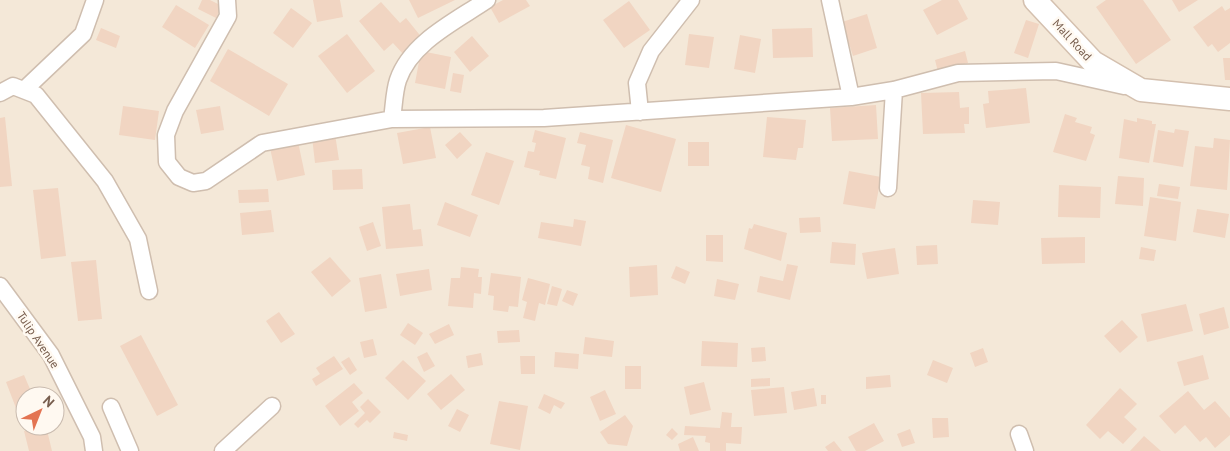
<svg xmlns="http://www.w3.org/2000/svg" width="1230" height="451" viewBox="0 0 1230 451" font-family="'PT Sans',sans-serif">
	<rect width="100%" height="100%" fill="#fcf5ea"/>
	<!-- residential -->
	<path fill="#f4e8d8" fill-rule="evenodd" d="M0,0H1230V451H0ZM25,396H55V426H25Z"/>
	<!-- building -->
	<path fill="#f1d5c2" d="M202,0H210L222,6L216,18L198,9Z
		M313,0H340L343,17L317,22Z
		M409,0H455L418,18Z
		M503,0H526L530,6L499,23L490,7Z
		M942,0H958L968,19L937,35L923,10Z
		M1106,0H1143L1171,40L1136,64L1096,7Z
		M1172,0H1198L1179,12Z
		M629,1L650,30L624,48L603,20Z
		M381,2L400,23L406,18L423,39L404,55L393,43L384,51L359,21Z
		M176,5L209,25L195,48L162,27Z
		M1222,6L1225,11L1230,8V43L1218,52L1212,44L1208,47L1193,27Z
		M291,8L312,23L293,48L273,33Z
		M867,14L877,48L853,56L842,22Z
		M1026,20L1039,24L1028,58L1014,53Z
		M101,28L120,36L116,48L96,40Z
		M812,28L813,57L773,58L772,29Z
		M347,34L375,71L347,93L318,56Z
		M689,34L714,37L709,68L685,65Z
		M740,35L761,39L755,73L734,69Z
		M472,36L489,56L470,72L454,52Z
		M228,49L288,84L269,116L210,81Z
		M421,51L451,57L445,89L415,83Z
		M965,51L968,63L938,72L935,60Z
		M1223,58H1230V80H1225Z
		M453,73L464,75L461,93L450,91Z
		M1026,88L1030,123L986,128L983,104L989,103L988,91Z
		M959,92L960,108L969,107V124H964L965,133L923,134L921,93Z
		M876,105L878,139L832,141L830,108Z
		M123,106L159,111L155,140L119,135Z
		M220,106L224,130L201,134L196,110Z
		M1065,114L1077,118L1075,122L1092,127L1090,133L1095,135L1086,161L1053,152Z
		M5,117L12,186L0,187V118Z
		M767,117L806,120L803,148H798L796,160L763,157Z
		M1137,118L1152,121V124H1156L1149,163L1119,158L1124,119L1137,122Z
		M626,125L676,139L661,192L611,178Z
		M430,127L436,158L403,164L397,133Z
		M1175,129L1189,131L1183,167L1153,162L1158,130L1174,133Z
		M535,130L566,138L556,179L539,175L540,171L524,167L528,151L534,152L536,143L532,142Z
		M460,132L472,145L457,159L445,145Z
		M580,132L613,140L603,183L588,179L590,167L581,165L586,145L577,143Z
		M335,134L339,160L315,163L312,137Z
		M297,137L305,175L277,181L269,143Z
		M1214,138L1230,140L1227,190L1190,186L1195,146L1213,148Z
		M688,142H709V166H688Z
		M486,152L514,161L499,205L471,195Z
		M362,169L363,189L333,190L332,170Z
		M849,171L881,177L875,209L843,204Z
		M1118,176L1144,178L1143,206L1115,204Z
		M1159,184L1180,187L1178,199L1157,196Z
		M1059,185L1101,187L1100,218L1058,217Z
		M58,188L66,256L41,259L33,190Z
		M268,189L269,202L239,203L238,190Z
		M1150,197L1181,202L1176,241L1144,236Z
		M973,200L1000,202L998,225L971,223Z
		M445,202L478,215L470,237L437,225Z
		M410,204L413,230L421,229L423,246L386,249L382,207Z
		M1197,209L1229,214L1225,238L1193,232Z
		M271,210L274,232L242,235L240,213Z
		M820,217L821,232L800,233L799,218Z
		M574,219L586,221L581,246L538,238L541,222L573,227Z
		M373,222L381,246L367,251L359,227Z
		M754,224L787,233L781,261L744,249L749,228L752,229Z
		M706,235H723V262L706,261Z
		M1085,237V263L1042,264L1041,238Z
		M832,242L856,244L855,265L830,263Z
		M937,245L938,264L917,265L916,246Z
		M1141,247L1156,250L1154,261L1139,259Z
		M895,248L899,274L867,279L862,253Z
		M330,257L351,281L332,297L311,272Z
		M96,260L102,319L78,321L71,262Z
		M787,264L798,266L790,300L757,292L760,276L783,281Z
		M657,265L658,295L630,297L629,267Z
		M676,266L690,272L685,284L671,278Z
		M461,267L479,269L478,277H482L481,294L474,293L473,308L448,306L451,278H460Z
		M429,269L432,290L400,296L396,274Z
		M491,273L521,277L518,307L509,306L508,312L493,310L494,296L488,295Z
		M381,274L387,308L365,312L359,278Z
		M528,278L550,284L545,305L539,303L535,321L523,318L527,302L522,300Z
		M717,279L739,284L735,300L714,296Z
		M552,286L562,289L557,306L547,304Z
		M567,290L578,294L573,306L562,301Z
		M1186,304L1193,331L1147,342L1141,314Z
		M1224,307L1229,328L1204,335L1199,314Z
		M279,312L295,334L281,343L266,321Z
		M1122,320L1138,337L1120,353L1104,336Z
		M408,323L423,333L415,345L400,335Z
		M449,324L454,335L435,344L429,334Z
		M519,330L520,342L498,343L497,331Z
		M141,335L178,405L157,416L120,346Z
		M585,337L614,341L612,357L583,354Z
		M373,339L377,355L364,358L360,342Z
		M702,341L738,343L737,367L701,366Z
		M765,347L766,361L752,362L751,348Z
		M983,348L988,362L975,367L970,353Z
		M427,352L435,366L424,372L417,357Z
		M555,352L579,354L578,369L554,367Z
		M481,353L483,365L468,368L466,356Z
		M1203,355L1209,379L1184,386L1177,362Z
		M334,356L343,369L316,386L312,379L320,374L316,368Z
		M520,356H535V374H521Z
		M349,357L357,370L350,375L341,362Z
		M403,360L426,381L408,400L385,378Z
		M933,360L953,368L947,383L927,375Z
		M625,366H641V389H625Z
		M451,374L465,390L441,410L427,394Z
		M24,375L33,396H25V426H32L24,429L6,382Z
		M890,375L891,387L866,389V377Z
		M770,378V386L751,387V379Z
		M704,382L711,410L690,415L684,387Z
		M354,383L363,393L352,402L359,411L340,426L325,406Z
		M784,387L787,413L754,416L751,390Z
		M814,388L817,406L794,410L791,392Z
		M1120,388L1137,404L1124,417L1137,429L1123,444L1108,431L1100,439L1086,425Z
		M605,390L616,414L600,421L590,397Z
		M1188,391L1204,410L1215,401L1230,418V435L1215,448L1206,437L1200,442L1185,425L1175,434L1159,416Z
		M544,394L565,403L561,409L554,405L550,414L538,408Z
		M821,395H826V404H821Z
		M368,399L381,412L370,423L367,420L358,428L354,424L365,413L360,407Z
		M499,401L528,406L520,450L490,444Z
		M457,409L469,415L460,432L448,426Z
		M722,412L732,413L731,427H742L741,444L726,443V451H710V443L705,442L706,436L684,435L685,426L720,428Z
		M625,415L633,426L627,446L608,444L600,432Z
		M932,418H948L949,437L933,438Z
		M874,423L884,441L865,451H856L848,437Z
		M46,426L52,451H29L24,431Z
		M672,428L678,434L672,440L666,435Z
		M910,429L915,443L902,447L897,434Z
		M394,432L408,435L407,441L393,438Z
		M1144,436L1161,451H1130Z
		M693,437L699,451H680L678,444Z
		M834,441L842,451H828L825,447Z"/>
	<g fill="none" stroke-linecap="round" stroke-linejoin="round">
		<!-- street casing -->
		<g stroke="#cfbeaf" stroke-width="19">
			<path id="street" d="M227,0L228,16L175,111L166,135L167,162L179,177L193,183L206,181L262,143L392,119L544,118L851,97L894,90L958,73L1056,71L1124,86
				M830,0L851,97
				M24,90L83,34L95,0
				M0,93L13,86L36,95L105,181L138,239L149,291
				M640,112L637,83L651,51L691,0
				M392,119C394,106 394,92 398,80C411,42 456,21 487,0
				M888,188L894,90
				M0,286L51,355L92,437L94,451
				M111,407L130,451
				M1019,434L1025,451
				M223,451L272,406"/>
		</g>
		<!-- secondary casing -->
		<g stroke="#d4c0af" stroke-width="25">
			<path id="secondary" d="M1035,0L1093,62L1141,90L1230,99"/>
		</g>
		<!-- street -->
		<use href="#street" stroke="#fff" stroke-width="16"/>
		<!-- secondary -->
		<use href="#secondary" stroke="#fff" stroke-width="22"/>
	</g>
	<g text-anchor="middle" stroke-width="5" stroke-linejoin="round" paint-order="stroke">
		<!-- street labels -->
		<g font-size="12" fill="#775d4d" stroke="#fff9f1">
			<text transform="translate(1072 40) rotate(47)" y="4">Mall Road</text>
			<text transform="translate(38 340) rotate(56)" y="4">Tulip Avenue</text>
		</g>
	</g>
	<!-- north arrow -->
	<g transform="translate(40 411) rotate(43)"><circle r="24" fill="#fff9f1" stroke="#c9bbaf"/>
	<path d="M0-4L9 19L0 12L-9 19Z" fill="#e37452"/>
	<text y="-8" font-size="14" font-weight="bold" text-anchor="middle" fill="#775d4d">N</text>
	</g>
</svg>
